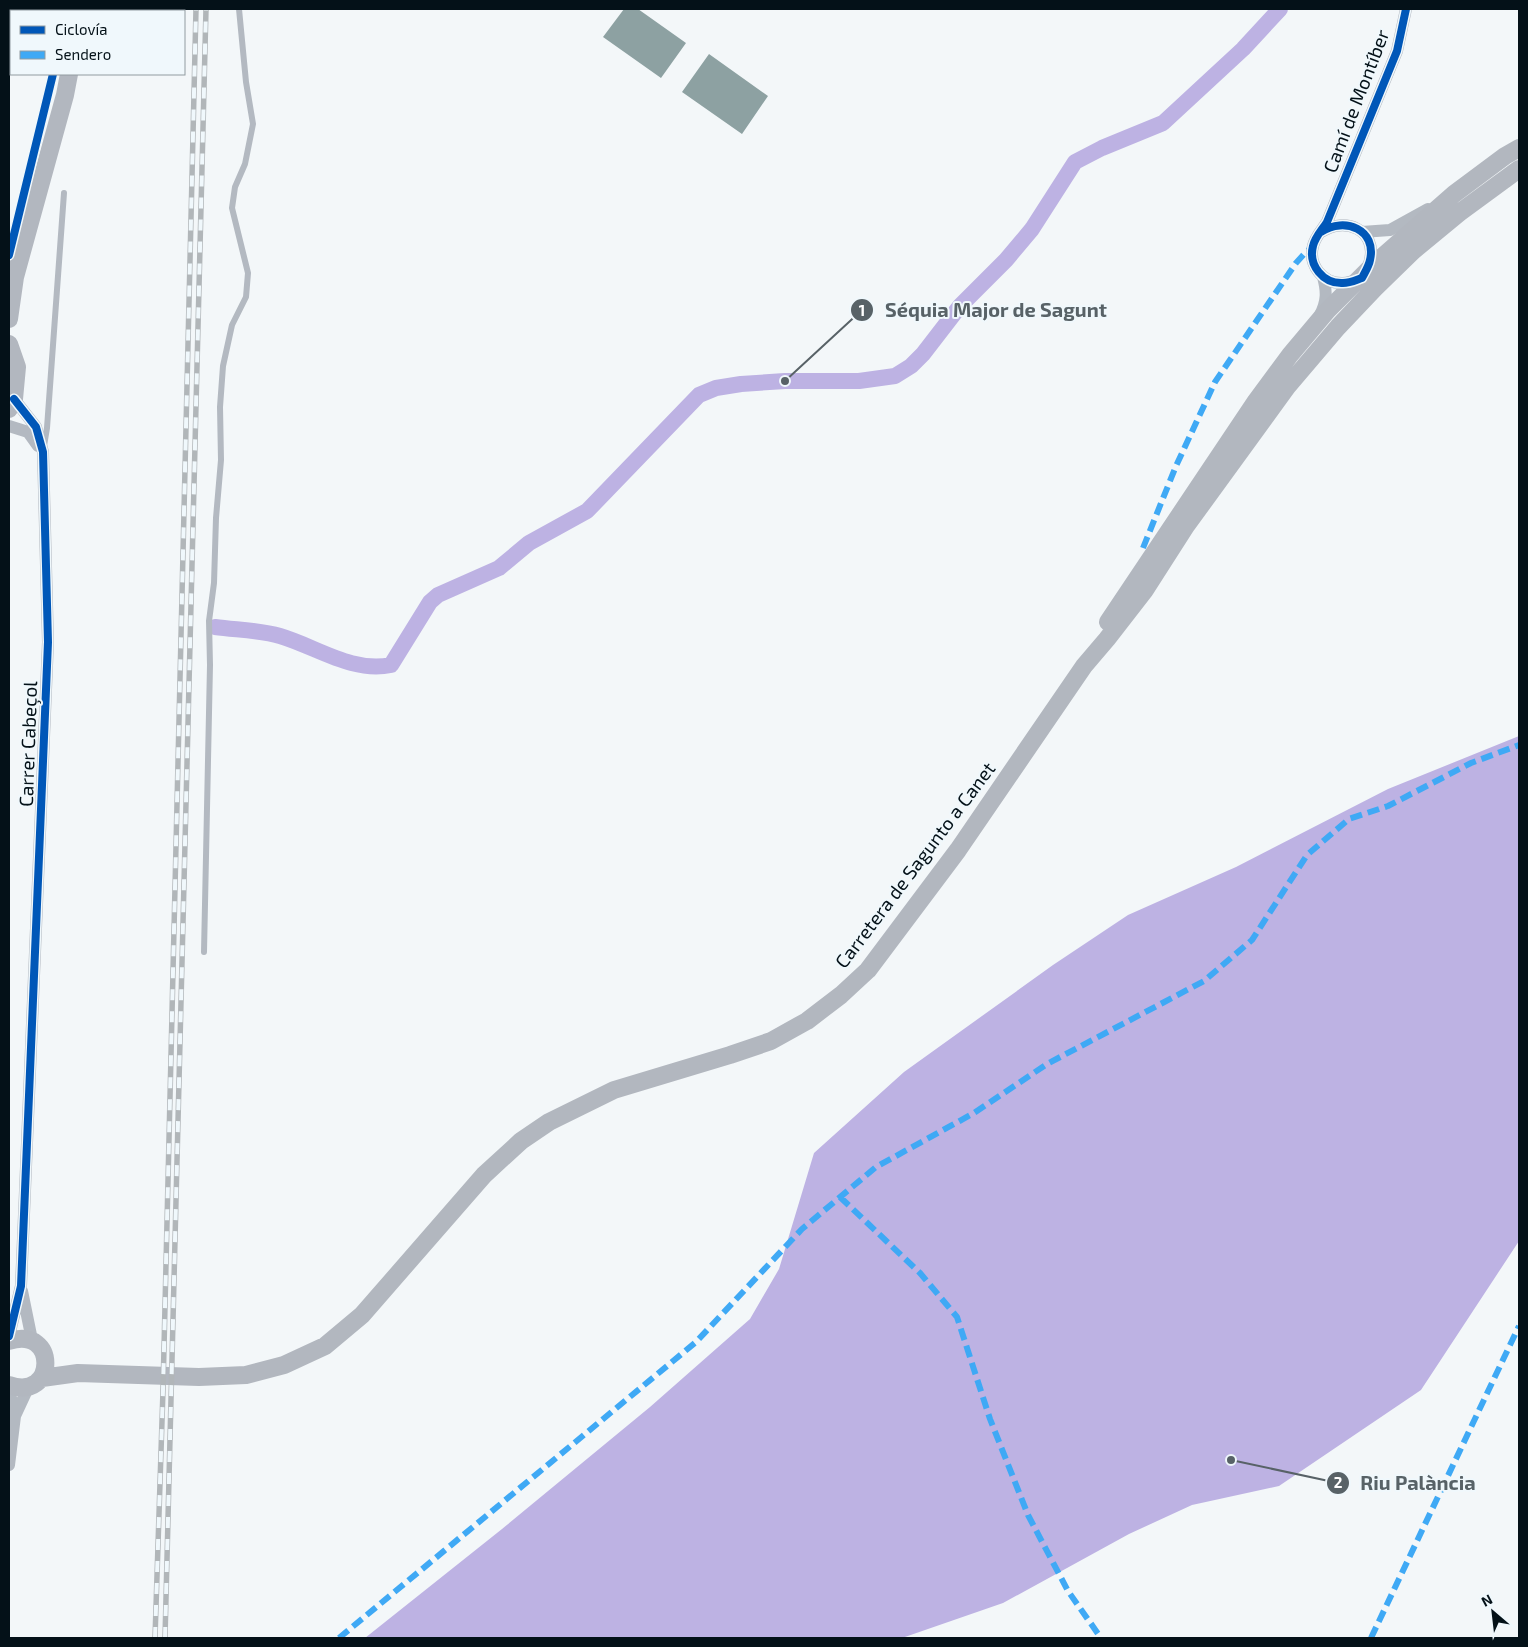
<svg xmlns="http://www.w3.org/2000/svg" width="1528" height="1647" viewBox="0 0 1528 1647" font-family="'Exo 2',sans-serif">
	<rect width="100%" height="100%" fill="#f3f7f9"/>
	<!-- water -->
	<path fill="#bdb2e3" d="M1519,736V1241L1421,1390L1279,1486L1192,1505L1129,1534L1003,1603L902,1638H365L502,1529L650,1407L750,1319L779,1269L814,1153L904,1072L1053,965L1128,915L1236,867L1388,789Z"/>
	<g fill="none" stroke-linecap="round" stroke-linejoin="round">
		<!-- canal -->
		<path stroke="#bdb2e3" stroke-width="16" d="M215,627C237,630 259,630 280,636C317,647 352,673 391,665L430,602L438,595L499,568L529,543L587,511L699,395L716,388L741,384L785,381H859L895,376L911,366L923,354L960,306L1006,260L1032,229L1075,162L1102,148L1163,123L1243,49L1280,9"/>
	</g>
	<!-- building -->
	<path fill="#8da1a2" d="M624,9H638L686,43L661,78L603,37Z
		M709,54L768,96L742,134L682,92Z"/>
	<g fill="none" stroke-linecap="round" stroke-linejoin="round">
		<!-- service -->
		<path stroke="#b3b9c1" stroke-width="6" d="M44,446L47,428L64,193
			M204,952L210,665L209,621L214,583L216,518L221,460L220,407L223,366L232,325L246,297L248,273L232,208L235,187L245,164L253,124L246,82L239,9"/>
		<!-- minor -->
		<path stroke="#b3b9c1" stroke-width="12" d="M1321,232C1345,216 1377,230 1370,260C1369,266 1365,272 1362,278C1356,280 1350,283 1343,283C1323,284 1308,265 1313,246C1315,237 1322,230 1327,222L1397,51L1406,9
			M1362,232L1390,230L1428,209
			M1320,315C1327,301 1327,292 1323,277
			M9,426L28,432L38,446
			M22,1291L32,1340
			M9,1336L21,1286L48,642L43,452L36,427L14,399
			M9,1389L15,1416
			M9,1465L15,1416L28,1388"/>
		<!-- secondary -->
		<path stroke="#b2b7bf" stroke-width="18" d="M79,11L80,9
			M9,319L15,277L65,95L69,74
			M9,344L17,367L14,399L9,409
			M1108,622L1256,401L1290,355L1327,311L1373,265L1454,194L1505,156L1519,148
			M9,1341C58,1325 57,1402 9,1385
			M42,1378L78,1373L199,1377L246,1375L284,1365L325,1346L362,1315L484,1175L521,1141L549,1122L614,1090L730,1055L771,1041L807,1021L841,995L868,970L958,850L1084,666L1107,639L1145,590L1186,526L1287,387L1338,327L1375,288L1413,251L1459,213L1519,169"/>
		<!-- rail casing -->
		<g stroke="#b1b6b9" stroke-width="5.5">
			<path id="rail" d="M155,1638L163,1390L196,9
				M165,1638L206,9"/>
		</g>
		<!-- rail -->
		<use href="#rail" stroke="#f0f8fc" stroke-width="4" stroke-dasharray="11" stroke-linecap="butt"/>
		<!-- quiet -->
		<path stroke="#3fa9f5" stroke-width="6" stroke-dasharray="12 6" stroke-linecap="butt" d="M1143,548L1176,466L1215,382L1296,263L1306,252L1313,247
			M840,1197L920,1273L957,1317L990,1419L1028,1515L1068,1591L1101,1638
			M339,1638L696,1342L802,1229L876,1167L974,1113L1047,1064L1204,981L1252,940L1307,855L1349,819L1388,806L1471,763L1519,745
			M1371,1638L1519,1326"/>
		<!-- cycleway casing -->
		<g stroke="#f0f8fc" stroke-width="11">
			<path id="cycleway" d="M1321,232C1345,216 1377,230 1370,260C1369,266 1365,272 1362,278C1356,280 1350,283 1343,283C1323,284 1308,265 1313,246C1315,237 1322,230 1327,222L1397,51L1406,9
				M9,255L53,74
				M9,1336L21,1286L48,642L43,452L36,427L14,399"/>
		</g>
		<!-- cycleway -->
		<use href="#cycleway" stroke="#0057b8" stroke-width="8"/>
	</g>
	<g text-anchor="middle" stroke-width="4" stroke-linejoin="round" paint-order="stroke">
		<!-- street labels -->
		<g font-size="19" fill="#041118" stroke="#f0f8fc">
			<text transform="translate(1356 101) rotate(-69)" y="7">Camí de Montíber</text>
			<text transform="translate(28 744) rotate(-88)" y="7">Carrer Cabeçol</text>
			<text transform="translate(915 865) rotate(-53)" y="7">Carretera de Sagunto a Canet</text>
		</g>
	</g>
	<!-- callouts -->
	<path fill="none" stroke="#586267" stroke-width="2" d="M785 381L862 310M1231 1460L1338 1483"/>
	<g fill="#586267" stroke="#f0f8fc" stroke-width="2">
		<circle cx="785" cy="381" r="5"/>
		<circle cx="1231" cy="1460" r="5"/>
		<circle cx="862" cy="310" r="12"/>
		<circle cx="1338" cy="1483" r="12"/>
	</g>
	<g font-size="15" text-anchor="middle" font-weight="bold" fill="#fff">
		<text x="862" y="316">1</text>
		<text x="1338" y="1488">2</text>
	</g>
	<g font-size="20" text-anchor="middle" font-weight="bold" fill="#586267" stroke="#f0f8fc" stroke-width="4" stroke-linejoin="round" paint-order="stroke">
		<text x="996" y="317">Séquia Major de Sagunt</text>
		<text x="1418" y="1490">Riu Palància</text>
	</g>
	<!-- border -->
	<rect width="1528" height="1647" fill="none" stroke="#041118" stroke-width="20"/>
	<!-- legend -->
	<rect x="10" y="10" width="175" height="65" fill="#f0f8fc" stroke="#929ca1"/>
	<rect x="20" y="26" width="25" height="8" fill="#0057b8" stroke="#929ca1"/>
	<text x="55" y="35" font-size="15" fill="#041118">Ciclovía</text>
	<rect x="20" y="51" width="25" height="8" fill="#3fa9f5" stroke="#929ca1"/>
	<text x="55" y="60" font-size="15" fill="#041118">Sendero</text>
	<!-- north arrow -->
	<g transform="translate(1493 1612) rotate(332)" stroke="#f0f8fc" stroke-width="4" paint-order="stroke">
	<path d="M0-4L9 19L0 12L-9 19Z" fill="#041118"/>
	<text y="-8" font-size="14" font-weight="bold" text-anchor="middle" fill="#041118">N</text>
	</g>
</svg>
